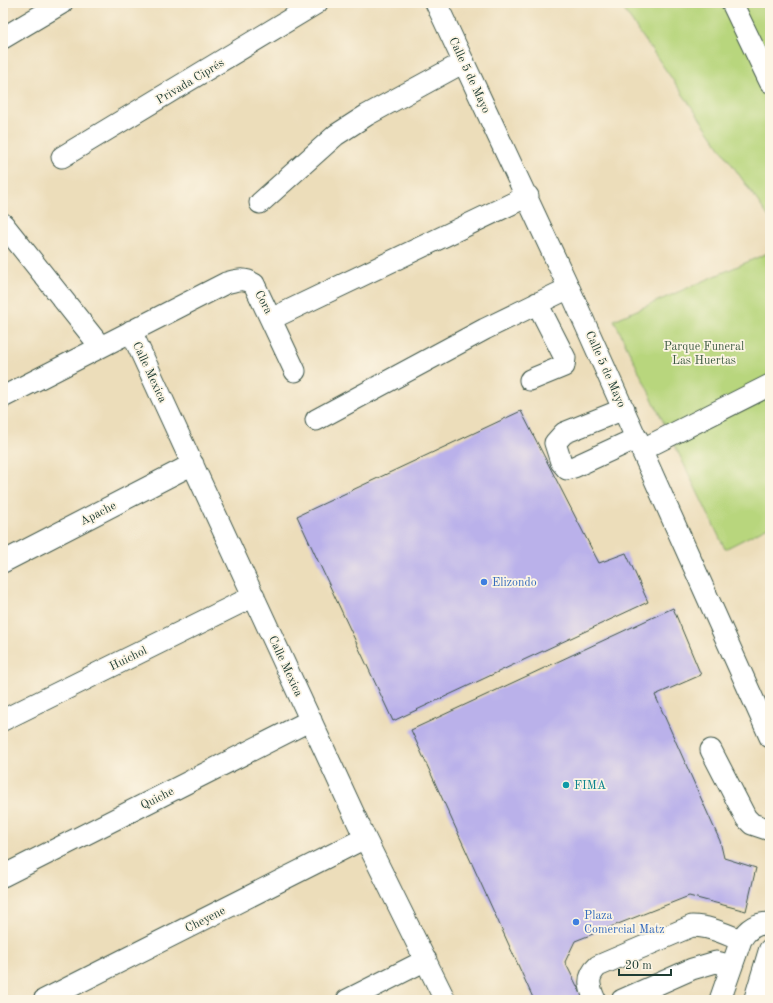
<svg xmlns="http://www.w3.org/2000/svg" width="773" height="1003" viewBox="0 0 773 1003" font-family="'Old Standard TT',serif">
	<rect width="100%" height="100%" fill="#fcf5e5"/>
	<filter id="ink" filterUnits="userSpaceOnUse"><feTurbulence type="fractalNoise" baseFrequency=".025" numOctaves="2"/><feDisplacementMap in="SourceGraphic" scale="8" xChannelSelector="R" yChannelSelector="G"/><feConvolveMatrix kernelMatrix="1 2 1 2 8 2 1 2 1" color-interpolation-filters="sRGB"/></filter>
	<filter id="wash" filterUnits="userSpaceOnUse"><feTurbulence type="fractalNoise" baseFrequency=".012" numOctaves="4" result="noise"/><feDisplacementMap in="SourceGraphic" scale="16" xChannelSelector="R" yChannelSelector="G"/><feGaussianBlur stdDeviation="0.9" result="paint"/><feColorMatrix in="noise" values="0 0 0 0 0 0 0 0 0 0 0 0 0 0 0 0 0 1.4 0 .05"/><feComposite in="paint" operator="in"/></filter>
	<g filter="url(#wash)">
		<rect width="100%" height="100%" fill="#ecddba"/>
		<!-- green -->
		<path fill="#b8d67d" stroke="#6c8a58" d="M619,3H770V219Z
			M770,252V526L725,549L614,320Z"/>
		<g id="blocks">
			<!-- building -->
			<path fill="#bab1ea" d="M521,411L599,563L626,553L648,602L393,721L297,516Z
				M673,608L701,675L655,695L720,841L724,858L756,868L746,911L689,896L575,941L565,962L584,1000H534L411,730Z"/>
		</g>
	</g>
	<g filter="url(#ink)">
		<use href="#blocks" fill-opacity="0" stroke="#3e5548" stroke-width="1"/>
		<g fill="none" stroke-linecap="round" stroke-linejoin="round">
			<!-- minor casing -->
			<g stroke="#3e5548" stroke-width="23">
				<path id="minor" d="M436,3L569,288L770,737
					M732,3L770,82
					M3,38L62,3
					M62,157L317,3
					M260,203L336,135L367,115L464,62
					M3,224L100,346
					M271,319L528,196
					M131,331L365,838L445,1000
					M530,380L564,366L565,358L537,303
					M3,397L226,283C237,280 244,277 254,284L295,371
					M624,409L564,433L555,443L561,462L567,469L574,467L637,438
					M316,420L485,329L569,288
					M643,449L770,385
					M3,562L193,464
					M3,720L254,596
					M711,750L746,818L752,824L770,830
					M3,876L311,720
					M44,1000L365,838
					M347,1000L426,960
					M595,1000C589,986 586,977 598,966L692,926C709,926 725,934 741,940
					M622,1000L692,969L716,962L732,966
					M720,1000L741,940C747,929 757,923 770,923"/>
			</g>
			<!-- highway casing -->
			<g stroke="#3e5548" stroke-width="24">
				<path id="highway" d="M755,1000L770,950"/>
			</g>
			<!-- minor -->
			<use href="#minor" stroke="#fff" stroke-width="21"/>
			<!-- highway -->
			<use href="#highway" stroke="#fff" stroke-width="22"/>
		</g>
	</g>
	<!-- markers -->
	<g fill="#3f7fe0" stroke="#fcf5e5" stroke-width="1.5">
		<circle cx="484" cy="582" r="4"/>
		<circle cx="576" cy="922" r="4"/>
	</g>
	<circle fill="#0f9aa8" stroke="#fcf5e5" stroke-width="1.5" cx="566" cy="785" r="4"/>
	<g text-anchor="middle" stroke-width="3.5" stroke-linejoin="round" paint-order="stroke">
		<!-- street labels -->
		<g font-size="12" fill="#1f3d34" stroke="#fcf5e5">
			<text transform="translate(470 75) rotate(65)" y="4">Calle 5 de Mayo</text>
			<text transform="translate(190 81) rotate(-31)" y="4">Privada Ciprés</text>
			<text transform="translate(264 302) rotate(62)" y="4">Cora</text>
			<text transform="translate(606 369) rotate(66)" y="4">Calle 5 de Mayo</text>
			<text transform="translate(150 372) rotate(65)" y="4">Calle Mexica</text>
			<text transform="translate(98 513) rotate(-27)" y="4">Apache</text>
			<text transform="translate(128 658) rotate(-26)" y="4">Huichol</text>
			<text transform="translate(286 666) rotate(65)" y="4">Calle Mexica</text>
			<text transform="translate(157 798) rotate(-27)" y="4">Quiche</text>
			<text transform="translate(205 919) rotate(-27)" y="4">Cheyene</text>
		</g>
		<!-- park labels -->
		<g font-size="12" fill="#3e5c43" stroke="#fcf5e5">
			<text x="704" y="350">Parque Funeral<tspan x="704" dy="14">Las Huertas</tspan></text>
		</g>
		<!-- shop labels -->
		<g font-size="12" fill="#366cbe" stroke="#fcf5e5" text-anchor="start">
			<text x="492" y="586">Elizondo</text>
			<text x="584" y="919">Plaza<tspan x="584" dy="14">Comercial Matz</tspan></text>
		</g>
		<!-- culture labels -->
		<g font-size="12" fill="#0d838f" stroke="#fcf5e5" text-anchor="start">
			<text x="574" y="789">FIMA</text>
		</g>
	</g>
	<!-- margin -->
	<rect width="773" height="1003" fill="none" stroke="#fcf5e5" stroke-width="16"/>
	<!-- scale -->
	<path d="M619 969v6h52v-6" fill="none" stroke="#1f3d34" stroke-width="2"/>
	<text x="625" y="969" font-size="12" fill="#1f3d34" stroke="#fcf5e5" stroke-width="3" paint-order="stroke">20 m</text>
</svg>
